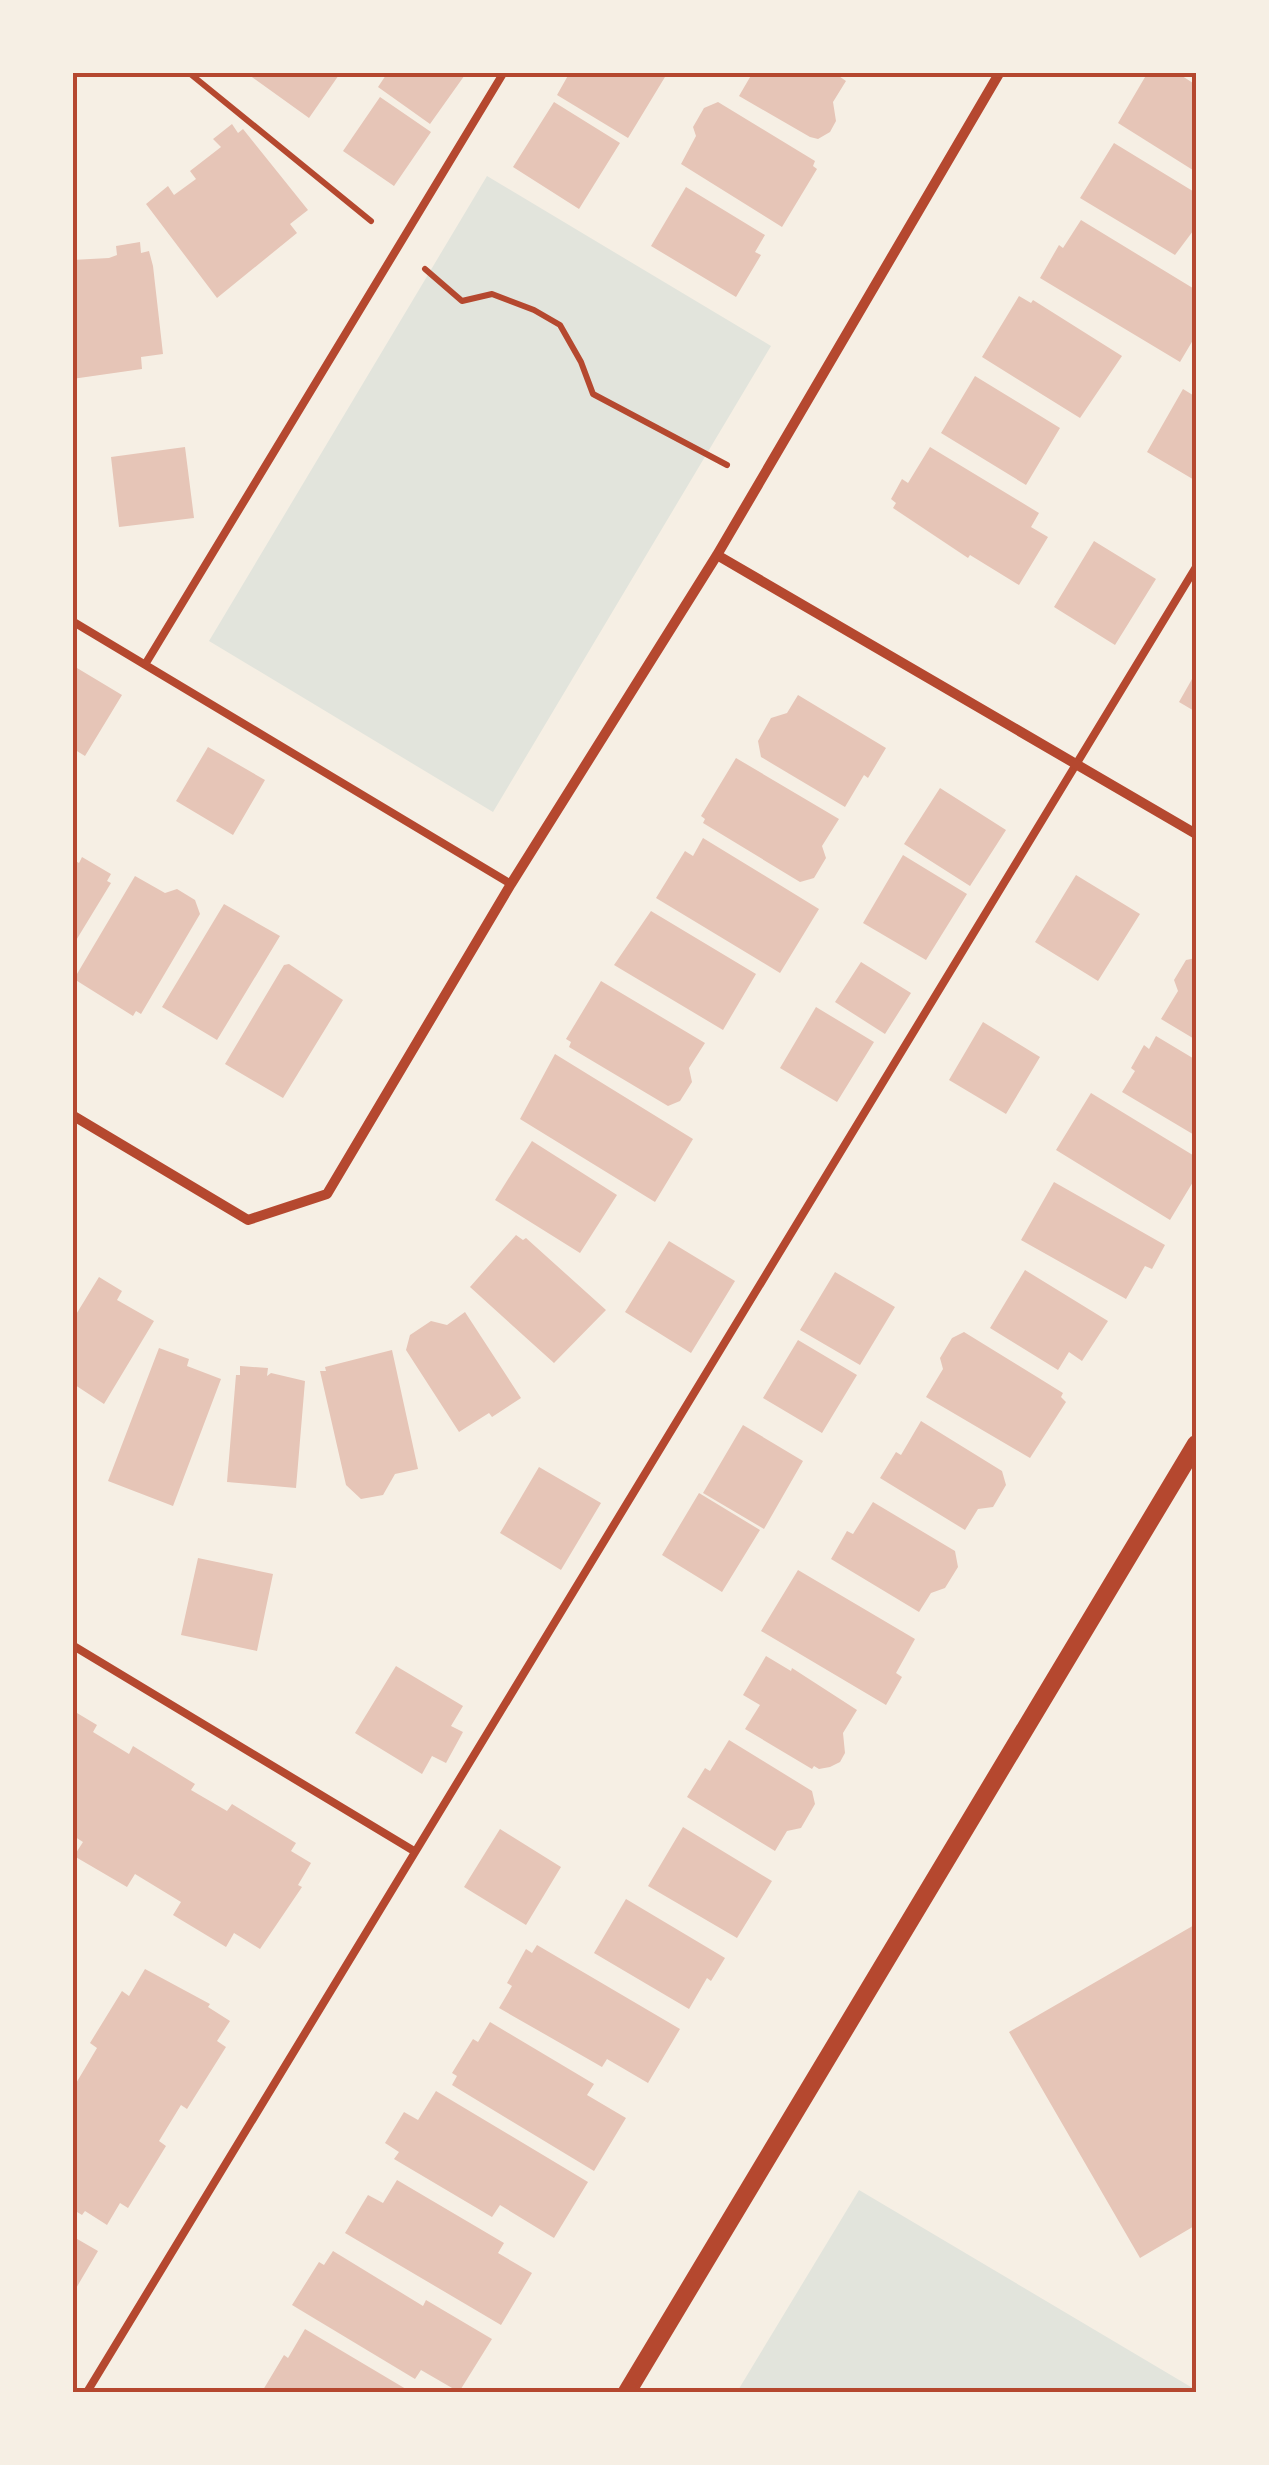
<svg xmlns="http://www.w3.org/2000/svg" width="1269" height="2465" viewBox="0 0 1269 2465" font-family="'Space Grotesk',sans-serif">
	<rect width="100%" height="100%" fill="#f6efe4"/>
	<!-- green -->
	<path fill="#e2e4dc" d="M487,176L771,346L493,812L209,641Z
		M859,2190L1196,2390V2392H737Z"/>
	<!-- building -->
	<path fill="#e6c5b7" d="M245,72H341L309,118Z
		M388,72H467L430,124L378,87Z
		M570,72H668L628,138L557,95Z
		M753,72H833L846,81L833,102L836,121L830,132L818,139L810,137L739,96Z
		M1148,72H1176L1196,85V172L1118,123Z
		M380,97L431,132L394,186L343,151Z
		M554,102L620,143L579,209L513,167Z
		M718,102L815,161L813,166L817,169L782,227L681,164L696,136L693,127L704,108Z
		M232,124L238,133L243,129L308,210L290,224L297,233L217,298L146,204L168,186L174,195L196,179L190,171L221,147L213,139Z
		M1114,143L1196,193V227L1175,255L1080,198Z
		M686,187L765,235L755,252L761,255L736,297L651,246Z
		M1081,220L1196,290V335L1180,362L1040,278L1059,245L1063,248Z
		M140,242L141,253L149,251L153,266L163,354L141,357L142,369L72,379V260L109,258L117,255L116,246Z
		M1019,296L1031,303L1033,300L1122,356L1080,418L982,357Z
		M975,376L1060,428L1026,485L941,433Z
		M1183,389L1196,397V481L1147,452Z
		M185,447L194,518L119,527L111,457Z
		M930,447L1039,513L1031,527L1048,537L1019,585L970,555L968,558L893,508L896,503L891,499L902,479L908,483Z
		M1094,541L1156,579L1115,645L1054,607Z
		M72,665L122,695L85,756L72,748Z
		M1196,672V712L1179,702Z
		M798,695L886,748L868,778L864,775L845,807L761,757L758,741L771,718L787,713Z
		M208,747L265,780L233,835L176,801Z
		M736,758L839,819L822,846L826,858L814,878L800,882L703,823L705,819L701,816Z
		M940,788L1006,830L970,886L904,844Z
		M703,838L819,909L780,973L656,898L685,851L693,856Z
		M903,855L967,894L926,960L863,923Z
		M82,857L111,874L107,881L111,883L72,947V859L79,863Z
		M1076,875L1140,914L1098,981L1035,942Z
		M135,876L165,893L177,889L195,900L200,914L141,1014L136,1011L133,1016L74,979Z
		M224,904L280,936L217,1040L162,1007Z
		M651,911L756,974L723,1030L614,965Z
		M1196,958V1040L1161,1019L1178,991L1174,980L1186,960Z
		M861,962L911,993L885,1034L835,1002Z
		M289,964L343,1000L283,1098L225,1064L284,965Z
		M601,981L705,1043L689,1068L692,1082L680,1101L668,1106L569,1047L571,1042L566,1039Z
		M816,1007L874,1042L837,1102L780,1068Z
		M983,1022L1040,1057L1006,1114L949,1080Z
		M1156,1036L1196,1060V1136L1122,1092L1135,1071L1131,1068L1144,1045L1149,1049Z
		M555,1054L693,1139L655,1202L520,1119Z
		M1091,1093L1196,1157V1177L1170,1220L1056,1150Z
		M532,1141L617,1195L580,1253L495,1200Z
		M1054,1182L1165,1245L1152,1269L1145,1266L1126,1299L1021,1240Z
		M516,1235L523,1240L526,1238L606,1310L554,1363L470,1287Z
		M669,1241L735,1281L691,1353L625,1312Z
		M1025,1270L1108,1321L1082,1361L1069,1352L1058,1370L990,1328Z
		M835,1272L895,1307L860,1365L800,1330Z
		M99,1277L122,1291L117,1300L154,1321L104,1404L72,1383V1321Z
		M465,1312L521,1398L492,1417L489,1413L459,1432L406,1350L410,1335L431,1321L447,1325Z
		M964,1332L1063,1393L1061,1397L1066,1402L1030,1458L926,1397L943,1369L940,1358L952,1338Z
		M798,1340L857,1375L822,1433L763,1398Z
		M159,1348L189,1359L187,1366L221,1379L173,1506L108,1481Z
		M392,1350L418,1469L395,1474L383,1495L361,1499L346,1485L320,1371H326L325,1367Z
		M240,1366L268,1368L267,1376L271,1373L305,1381L296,1488L227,1482L236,1375H240Z
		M921,1421L1002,1471L1006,1485L993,1507L978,1509L965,1530L880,1478L896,1452L901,1455Z
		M743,1425L803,1461L764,1529L703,1493Z
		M539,1467L601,1503L561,1570L500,1533Z
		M699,1493L760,1530L722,1592L662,1555Z
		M873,1502L955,1551L958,1567L945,1588L931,1593L919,1612L831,1559L847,1531L853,1534Z
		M198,1558L273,1574L257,1651L181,1635Z
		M798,1570L915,1639L896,1673L902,1677L886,1705L761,1631Z
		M766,1656L791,1671L792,1668L857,1710L843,1733L845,1753L840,1762L830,1767L819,1769L814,1766L812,1769L745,1729L760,1705L743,1695Z
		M396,1666L463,1706L451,1726L463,1732L446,1763L432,1756L422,1774L355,1733Z
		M72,1710L97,1725L93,1732L129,1754L133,1746L195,1784L191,1790L227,1811L232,1804L296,1843L291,1851L311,1863L298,1885L302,1887L260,1949L234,1933L226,1947L173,1915L181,1902L135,1874L127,1887L74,1856L83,1842L72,1835Z
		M729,1740L812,1791L815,1804L801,1828L787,1831L775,1851L687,1797L705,1768L710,1771Z
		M683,1827L772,1881L737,1938L648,1886Z
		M500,1829L561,1867L526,1925L464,1887Z
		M626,1899L725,1958L711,1981L707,1978L689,2009L594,1953Z
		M1196,1924V2225L1140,2258L1009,2032Z
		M537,1945L680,2029L648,2083L607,2059L602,2067L499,2008L512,1986L507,1983L526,1949L532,1953Z
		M145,1969L210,2004L208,2007L230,2021L217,2041L226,2047L187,2109L181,2105L159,2141L166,2146L128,2208L120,2203L107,2225L85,2211L82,2215L72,2209V2090L97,2048L90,2043L122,1991L129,1996Z
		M490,2022L594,2084L587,2095L626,2118L594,2171L452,2085L457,2076L452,2073L473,2039L478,2042Z
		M436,2091L588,2182L554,2238L500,2205L492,2217L394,2159L399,2152L385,2143L404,2112L418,2120Z
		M397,2180L504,2243L498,2253L532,2273L501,2325L345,2233L368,2195L383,2203Z
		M72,2236L98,2251L75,2290L72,2288Z
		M333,2251L423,2306L426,2300L492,2339L459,2392L421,2370L415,2379L292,2305L319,2262L324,2265Z
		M305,2329L411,2392L263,2390L284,2355L288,2358Z"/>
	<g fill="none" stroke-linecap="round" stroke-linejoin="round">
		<!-- path -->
		<path stroke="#b5482f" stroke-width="6" d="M188,72L371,221
			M425,269L462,301L492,294L534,310L560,325L581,362L593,394L727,465"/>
		<!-- service -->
		<path stroke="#b5482f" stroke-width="8" d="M72,621L511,884
			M146,663L504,72
			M72,1645L414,1851
			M87,2392L1196,567"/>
		<!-- minor -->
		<path stroke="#b5482f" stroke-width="10" d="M717,555L1196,834
			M72,1115L248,1220L327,1194L511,884L717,555L1000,72"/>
		<!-- tertiary -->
		<path stroke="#b5482f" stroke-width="18" d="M627,2392L1196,1444"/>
	</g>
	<!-- border -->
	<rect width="1269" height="2465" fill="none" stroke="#f6efe4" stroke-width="150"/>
	<rect x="75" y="75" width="1119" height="2315" fill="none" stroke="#b5482f" stroke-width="4"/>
</svg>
